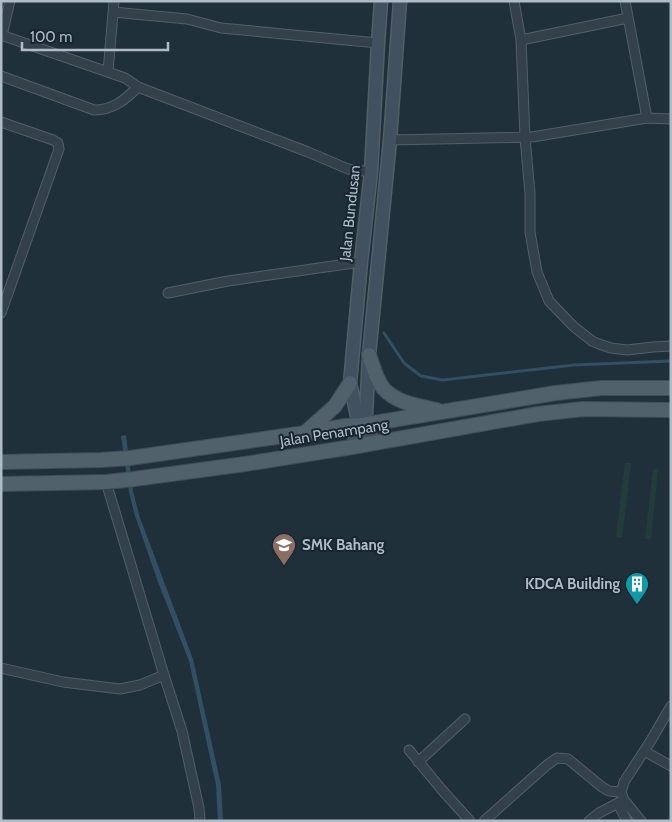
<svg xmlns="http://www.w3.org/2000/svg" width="672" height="822" viewBox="0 0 672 822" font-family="Cabin,sans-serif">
	<rect width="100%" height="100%" fill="#20303b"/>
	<!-- green -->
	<path fill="#223c3b" d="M625,463H631L622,538L616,537Z
		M653,469H658L651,539H645Z"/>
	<!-- water -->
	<path fill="#324f64" d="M126,435L133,491L139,515L193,659L221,785L223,821H218L216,785L189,661L158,582L135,516L129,492L121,436Z"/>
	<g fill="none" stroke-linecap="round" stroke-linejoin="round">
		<!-- stream -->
		<path stroke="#324f64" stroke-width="3" d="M384,333L404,363L421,376L443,380L574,365L671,361"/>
		<!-- street casing -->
		<g stroke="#525f69" stroke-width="11">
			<path id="street" d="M514,1L521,40L525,137L530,194V232L537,272L549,301L573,326L592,341L599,344L611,348L627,350L653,347L671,346
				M625,1L647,118
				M113,12L187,19L221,28L378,43
				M1,35L125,78L138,87
				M2,35L10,1
				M521,40L628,18
				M108,72L114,1
				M1,76L94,110C113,110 125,100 138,87L308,152L348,169L371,172
				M1,122L53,140L58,143L59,149L1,313
				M390,140L532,137L647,118L671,119
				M168,293L228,281L361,262
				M1,668L63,682L120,689L140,685L164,675L106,482
				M164,675L182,731L199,808L200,821
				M409,750L442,790L470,821
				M644,751L671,766
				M418,762L465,719
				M618,804L627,821
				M484,821L547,765L557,758L568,759L602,787L609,791L621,792
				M589,821L599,813L624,800
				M641,821L624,800L621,792L624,782L650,742L671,706"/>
		</g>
		<!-- secondary casing -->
		<g stroke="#525f69" stroke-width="15">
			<path id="secondary" d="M375,443L357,416L350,383L361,262L371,172L378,43L381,1
				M352,447L366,415L369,355L390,140L400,1"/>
		</g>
		<!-- primary casing -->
		<g stroke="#404d58" stroke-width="16">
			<path id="primary" d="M369,355C373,366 376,379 383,388C396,403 418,406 437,410
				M306,432L335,406L350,383
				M1,462L101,460L130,458L305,433L346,426L362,425L556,393L601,388H671
				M1,484L106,482L134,479L245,464L352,447L538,414L583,409L671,410"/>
		</g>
		<!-- street -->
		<use href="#street" stroke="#34414b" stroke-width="9"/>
		<!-- secondary -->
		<use href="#secondary" stroke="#41515f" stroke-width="12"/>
		<!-- primary -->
		<use href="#primary" stroke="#51616c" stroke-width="14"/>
	</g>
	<!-- icons -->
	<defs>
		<g id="school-pin" transform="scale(1.25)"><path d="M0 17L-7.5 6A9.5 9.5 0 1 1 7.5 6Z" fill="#8d6e63" stroke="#192630"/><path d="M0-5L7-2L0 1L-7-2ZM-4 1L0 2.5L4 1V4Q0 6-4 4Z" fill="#fff"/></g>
		<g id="building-pin" transform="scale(1.25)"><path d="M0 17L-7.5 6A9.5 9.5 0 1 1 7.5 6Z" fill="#0f9aa8" stroke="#192630"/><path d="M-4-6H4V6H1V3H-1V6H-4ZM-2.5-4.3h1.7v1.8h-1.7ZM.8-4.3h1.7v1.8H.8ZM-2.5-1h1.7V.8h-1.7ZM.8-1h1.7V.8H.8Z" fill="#fff"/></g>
	</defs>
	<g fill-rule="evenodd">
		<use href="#school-pin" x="284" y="545"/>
		<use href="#building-pin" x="637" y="584"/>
	</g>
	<g text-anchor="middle" stroke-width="4" stroke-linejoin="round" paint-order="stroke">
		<!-- street labels -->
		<g font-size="15" fill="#afbcc8" stroke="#192630">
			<text transform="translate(350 213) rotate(-84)" y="5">Jalan Bundusan</text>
			<text transform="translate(334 433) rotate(-9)" y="5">Jalan Penampang</text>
		</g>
		<!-- poi labels -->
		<g font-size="15" font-weight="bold" fill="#afbcc8" stroke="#192630" text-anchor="start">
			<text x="302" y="550">SMK Bahang</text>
			<text x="620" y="589" text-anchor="end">KDCA Building</text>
		</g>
	</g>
	<!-- border -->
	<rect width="672" height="822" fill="none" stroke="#afbcc8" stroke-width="5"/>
	<!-- scale -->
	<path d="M22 42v8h146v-8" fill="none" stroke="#afbcc8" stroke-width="2.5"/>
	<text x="30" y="42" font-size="15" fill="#afbcc8" stroke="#192630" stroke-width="4" paint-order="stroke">100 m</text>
</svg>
